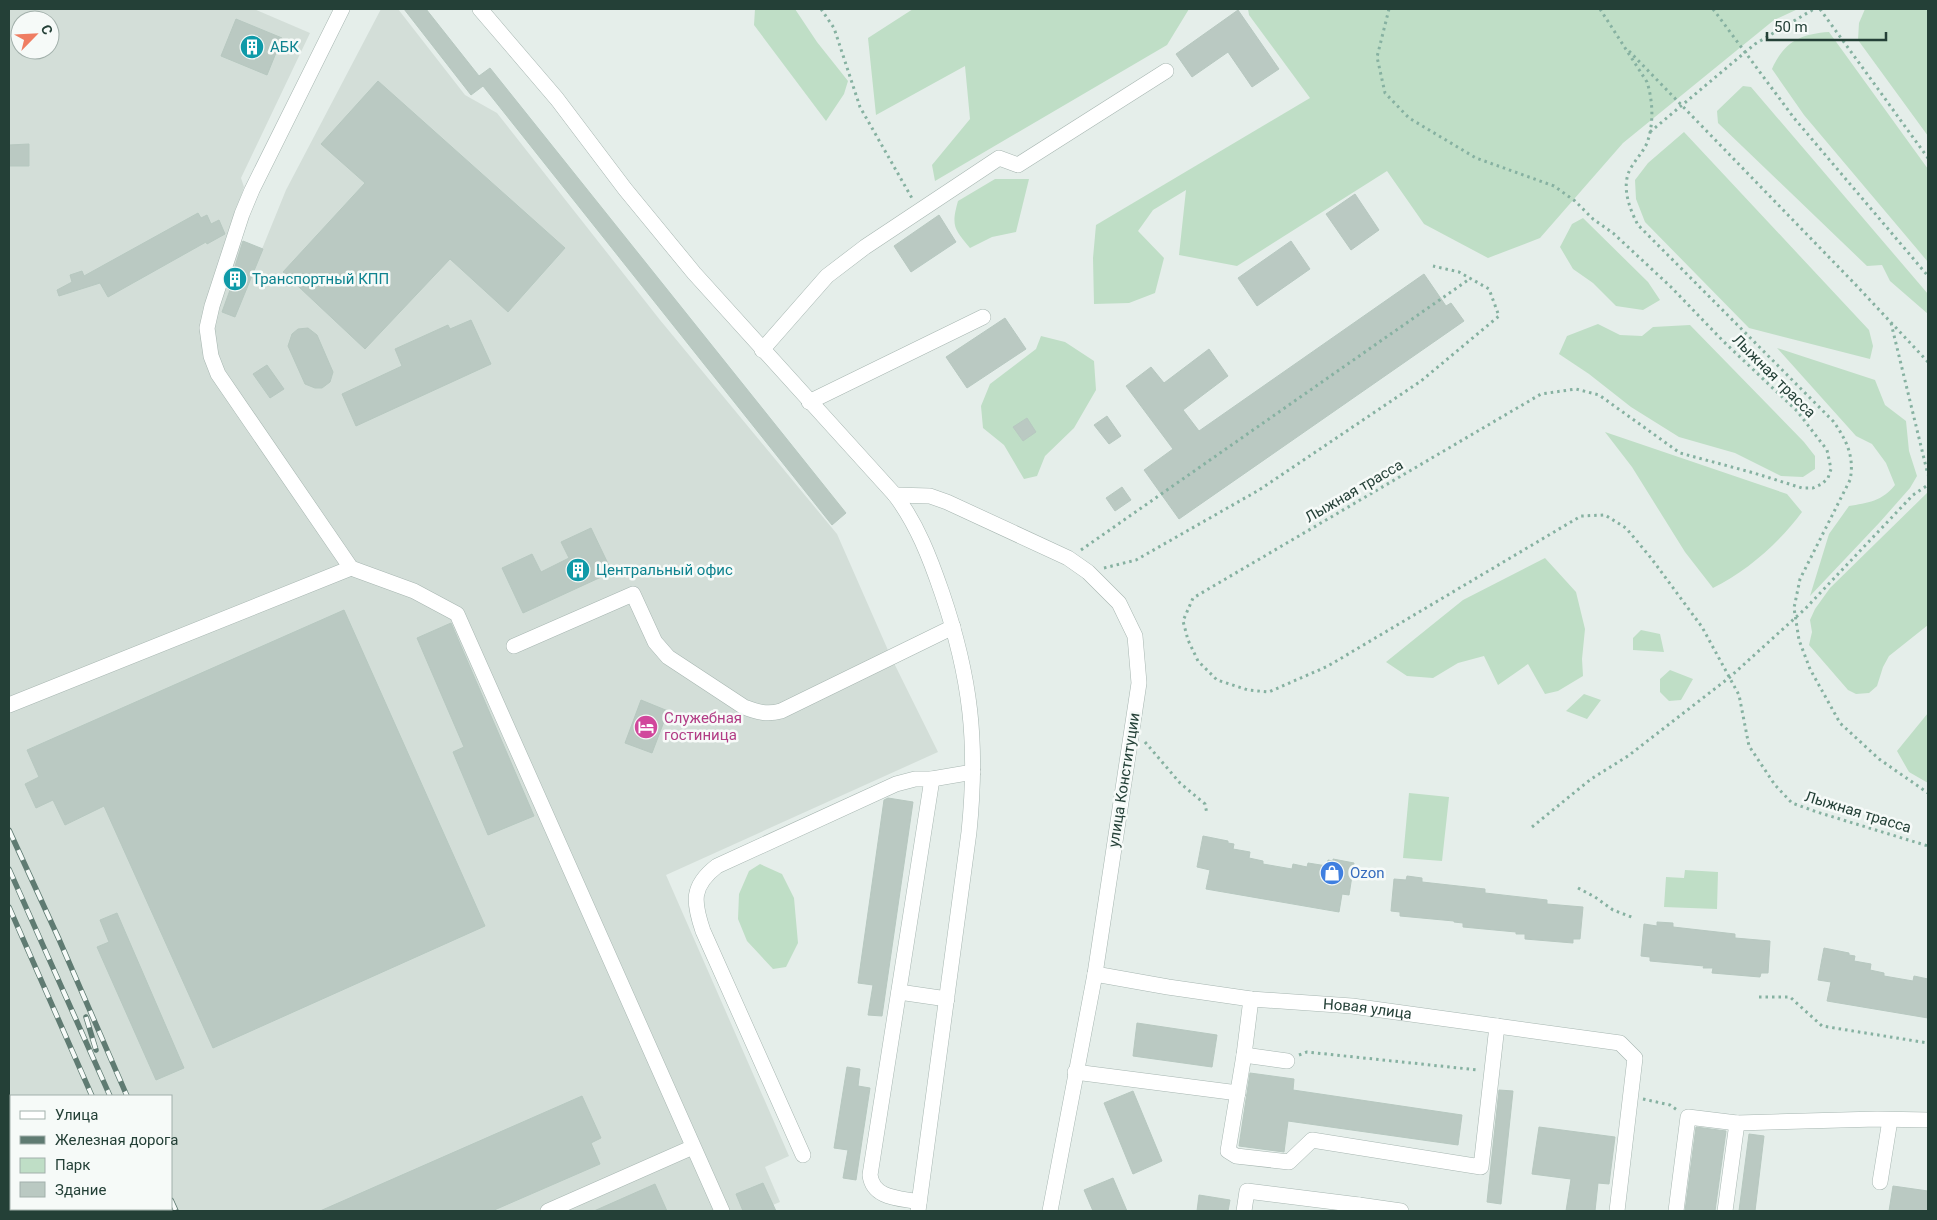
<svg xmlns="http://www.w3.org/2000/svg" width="1937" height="1220" viewBox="0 0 1937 1220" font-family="Roboto,sans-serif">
	<rect width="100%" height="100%" fill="#e5eeea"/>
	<!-- built -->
	<path fill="#d3ded8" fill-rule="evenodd" d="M9,9H254L310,33L241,178L244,187L228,235L262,249L286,190L381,9H398L465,95L497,113L660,320L837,534L891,657L938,752L666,875L789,1156L765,1167L780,1202L758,1211H9ZM20,20H50V50H20ZM11,1096H171V1209H11Z"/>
	<!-- green -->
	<path fill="#bfdec6" d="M755,9H795L817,42L848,81L844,94L826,121L754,25Z
		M913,9H1189L1167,45L935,181L932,165L970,119L965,66L876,115L868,38Z
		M1248,9H1798L1774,20L1623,143L1540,238L1488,258L1424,224L1387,171L1237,266L1179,255L1186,190L1153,210L1138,231L1164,258L1155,293L1129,303L1094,304L1093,258L1096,225L1310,98L1249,15Z
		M1865,9H1928V136L1858,40L1859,23Z
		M1829,32L1928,169V262L1804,115L1772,69C1784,42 1800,34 1829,32Z
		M1743,86L1751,87L1928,294V314L1890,281L1882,265L1867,266L1718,123L1717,111Z
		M1684,132L1869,330L1873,346L1870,359L1749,328L1645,222L1636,199L1635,180L1648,163Z
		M995,179H1029L1016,232L992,237L970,248C954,229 951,226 958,201Z
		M1583,218L1648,282L1660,300L1643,310L1616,306L1593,283L1573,269L1560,247L1572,224Z
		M1598,324L1620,335L1642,336L1653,327L1690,325L1804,442L1815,456V469L1803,477L1781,476L1735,453L1679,437L1631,407L1589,374L1559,354L1567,336Z
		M1041,336L1065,342L1094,361L1096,390L1074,428L1045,456L1037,476L1024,479L1004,445L983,428L981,406L990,384L1036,349Z
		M1777,348L1875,380L1885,405L1906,421L1909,451L1917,476L1910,488L1880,522L1810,596L1829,534L1849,506C1867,503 1883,501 1895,485L1886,463L1872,444L1856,436Z
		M1605,432L1787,494L1802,512C1779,543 1747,571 1713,588L1685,552L1632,467Z
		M1928,492V625L1889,656L1883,667L1877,686L1869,693L1856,694L1848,690L1809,645L1812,632L1810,620L1815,609L1830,588Z
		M1545,558L1576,592L1585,629L1582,659L1583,676L1558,691L1545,694L1528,664L1498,685L1484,656L1458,663L1433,678L1407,676L1386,662L1463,600Z
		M1641,630L1660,634L1664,652L1633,650V638Z
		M1670,670L1693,679L1681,700L1669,701L1660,692V679Z
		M1584,694L1601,700L1587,719L1566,711Z
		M1928,713V783L1909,772L1897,751Z
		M1409,793L1449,797L1442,861L1403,858Z
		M760,864L782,874L794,898L798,943L786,967L773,969L747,941L738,919L739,894L749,871Z
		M1685,870L1718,872L1717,909L1664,907L1666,877L1684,878Z"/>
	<!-- building -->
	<path fill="#bac9c2" stroke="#b7c8c0" d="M404,9H426L479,76L490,68L846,513L832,525L483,86L471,95Z
		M1238,10L1279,69L1252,87L1228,52L1192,77L1176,54Z
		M236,19L282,38L267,75L221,56Z
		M378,81L565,248L508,312L450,259L365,349L283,272L365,183L321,144Z
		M29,144V166H9V145Z
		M1355,194L1379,230L1351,250L1326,214Z
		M198,213L201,218L207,215L211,224L219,220L225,234L207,244L206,242L108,297L100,283L59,296L57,290L72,282L70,275L82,271L84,276Z
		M939,215L956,242L911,272L894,246Z
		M243,241L263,249L235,317L222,312L230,290L228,289Z
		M1291,241L1310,269L1257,306L1238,278Z
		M1424,274L1446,306L1451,303L1464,321L1179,519L1144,470L1173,449L1126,386L1151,367L1164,383L1209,349L1228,376L1183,410L1199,431Z
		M1005,318L1026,349L967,388L946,357Z
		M471,320L491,364L356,426L342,394L402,366L395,349L448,325L450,329Z
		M308,328L317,335L333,372L330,382L322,388H315L305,384L288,346L292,334L298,329Z
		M267,365L284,389L270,398L253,374Z
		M1107,416L1121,436L1109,444L1094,425Z
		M1027,418L1036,432L1023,441L1013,427Z
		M1122,487L1131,500L1115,511L1106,498Z
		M591,528L612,572L523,613L502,568L532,554L541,572L569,558L561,542Z
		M344,610L485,926L213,1048L104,806L65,825L53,800L36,808L25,784L39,777L27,750Z
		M451,623L534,816L488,835L453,752L464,747L417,638Z
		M641,700L668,711L652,753L625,743Z
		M888,798L913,802L882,1016L868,1015L873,985L858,983L884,800Z
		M1203,836L1228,841V843L1234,844L1233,849L1250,852L1249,858L1263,861V864L1292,869L1293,864L1307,867L1308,863L1327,866L1328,860L1333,861V859L1354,863L1349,895L1342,894L1339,912L1206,889L1210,870L1197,867Z
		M1407,876L1422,878V882L1485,889V893L1547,900V904L1583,907L1580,939H1573V943L1525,939V934H1516V932L1463,927V923L1454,922V921L1400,916V912L1391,911L1394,879L1406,880Z
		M117,913L184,1068L156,1080L97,947L109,942L100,920Z
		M1657,922L1673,923V927L1735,934V938L1770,941L1768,973H1761L1760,977L1712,973L1713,968H1703L1704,966L1650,961V957L1641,956L1644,924L1657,926Z
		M1824,948L1849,953V955L1855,956L1854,961L1871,964L1870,970L1884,973V976L1913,981L1914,976L1928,979V1018L1827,1001L1831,982L1818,980Z
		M1137,1023L1217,1035L1212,1067L1133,1056Z
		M847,1067L860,1069L858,1086L870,1088L856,1180L843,1178L848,1150L834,1148Z
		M1250,1073L1294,1079L1293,1090L1462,1115L1458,1145L1288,1121L1284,1152L1239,1146Z
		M1499,1090L1513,1091L1501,1204L1487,1202Z
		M1133,1091L1162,1161L1133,1174L1104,1103Z
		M582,1096L601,1138L591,1143L600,1164L492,1211H320Z
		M1539,1127L1615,1137L1609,1184L1598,1183L1595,1211H1566L1571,1179L1532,1174Z
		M1696,1127L1726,1131L1715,1211H1685Z
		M1749,1134L1764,1136L1755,1211H1739Z
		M1113,1178L1127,1211H1093L1084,1190Z
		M763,1183L776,1211H743L736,1194Z
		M655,1184L667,1211H594Z
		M1893,1186L1928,1191V1211H1889Z
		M1199,1195L1230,1200L1228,1211H1197Z"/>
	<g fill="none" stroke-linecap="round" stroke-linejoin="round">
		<!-- minor casing -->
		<g stroke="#a7b6b1" stroke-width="16">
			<g id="minor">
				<path d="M342,9L252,190L242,214L212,306L207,328L211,356L218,374L351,568L414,591L457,614L722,1211"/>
				<path d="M480,9L557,99L625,189L694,273L895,495C917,524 930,558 942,593C971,678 978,743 969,832L918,1211"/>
				<path d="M762,350L827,276L865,247L999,158L1018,165L1166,71"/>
				<path d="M809,402L983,317"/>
				<path d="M895,495L930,496L947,502L1068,558L1088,572L1119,603L1135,636L1139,683L1095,974L1050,1211"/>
				<path d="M514,646L633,594L655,642L668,657L744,707C757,712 767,715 781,711L953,627"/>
				<path d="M9,705L351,568"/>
				<path id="s1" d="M1095,974L1168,987L1251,999L1352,1006L1620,1043L1635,1058L1617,1211"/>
				<path d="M899,992L947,999"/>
				<path d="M1251,999L1244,1055L1228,1151L1236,1156L1289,1162L1312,1140L1481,1167L1497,1026"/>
				<path d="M1244,1055L1287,1061"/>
				<path d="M1075,1072L1238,1093"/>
				<path d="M9,1140L11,1138"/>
				<path d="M803,1155L703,931C693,902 691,886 717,866L896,784L915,779H932L973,772"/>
				<path d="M1880,1182L1890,1120"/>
				<path d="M919,1202C900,1198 873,1199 870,1175L932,779"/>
				<path d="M1359,1205L1401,1211"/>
				<path d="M548,1211L693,1147"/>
				<path d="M1244,1211L1247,1191L1359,1205L1358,1211"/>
				<path d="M1676,1211L1688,1117L1737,1123L1877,1119L1928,1120"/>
				<path d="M1725,1211L1737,1123"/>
			</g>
		</g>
		<!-- path -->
		<path stroke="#86b1a1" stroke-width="3" stroke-dasharray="2.5 4" stroke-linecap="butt" d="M821,9L834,28L860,107L913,200
			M1389,9L1377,57L1385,93L1409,118L1476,158L1554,186L1575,201L1593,219L1613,233L1671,287L1724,342L1797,411L1827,450L1831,469L1828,478L1822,484L1813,488H1802L1754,473L1680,453L1599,395L1576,389L1541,394L1193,598L1183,621L1188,640L1198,661L1217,680L1248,690L1269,692L1328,666L1581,516L1605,515L1626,528L1651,558L1702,627L1739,695L1749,746L1775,785L1792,803L1817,812L1928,846
			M1600,9L1647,82C1653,101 1654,124 1647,143C1643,152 1637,158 1632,166C1620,184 1629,208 1638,225L1833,421C1846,439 1855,457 1850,480L1800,579L1794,608L1799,640L1810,669L1840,723L1879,759L1928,793
			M1713,9L1794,118L1928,276
			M1820,9L1928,158
			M1629,51L1854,283L1928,362
			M1650,132L1755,44L1814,9
			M1891,323L1928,475
			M1081,550L1471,278
			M1104,568L1136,560L1259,490L1421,381L1499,316L1489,289L1459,272L1433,266
			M1145,742L1180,783L1205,804L1207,814
			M1532,827L1591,779L1628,756L1730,677L1805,609L1913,495L1928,485
			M1578,888L1595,897L1613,910L1634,918
			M1759,997H1790L1822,1026L1928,1043
			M1299,1055L1307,1052L1478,1070
			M1643,1099L1670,1105L1677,1110"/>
		<!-- minor -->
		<use href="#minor" stroke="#fff" stroke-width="15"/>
		<!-- rail casing -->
		<g stroke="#5f7b72" stroke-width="5.5">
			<path id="rail" d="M9,830L58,937L127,1096
				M9,869L110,1096
				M9,907L92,1096
				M86,1017L96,1050
				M171,1200L176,1211
				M142,1209L143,1211
				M159,1209L160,1211"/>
		</g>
		<!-- rail -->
		<use href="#rail" stroke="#f6faf8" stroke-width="4" stroke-dasharray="11" stroke-linecap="butt"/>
	</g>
	<!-- icons -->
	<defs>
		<g id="building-disc" transform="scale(1.25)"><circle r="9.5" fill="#0f9aa8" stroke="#f6faf8"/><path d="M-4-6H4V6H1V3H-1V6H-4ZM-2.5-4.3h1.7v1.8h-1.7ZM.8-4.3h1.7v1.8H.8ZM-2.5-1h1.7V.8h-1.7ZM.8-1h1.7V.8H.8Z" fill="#fff"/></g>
		<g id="hotel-disc" transform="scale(1.25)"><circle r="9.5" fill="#d1479c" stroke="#f6faf8"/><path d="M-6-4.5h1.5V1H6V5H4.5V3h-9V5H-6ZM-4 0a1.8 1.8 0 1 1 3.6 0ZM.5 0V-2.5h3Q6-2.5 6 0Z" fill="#fff"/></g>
		<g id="shop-disc" transform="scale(1.25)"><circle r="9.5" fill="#3f7fe0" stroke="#f6faf8"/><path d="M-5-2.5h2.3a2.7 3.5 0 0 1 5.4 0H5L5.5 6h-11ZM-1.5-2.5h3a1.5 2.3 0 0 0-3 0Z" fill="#fff"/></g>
	</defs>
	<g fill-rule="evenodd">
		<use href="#building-disc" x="252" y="47"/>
		<use href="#building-disc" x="235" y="279"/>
		<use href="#building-disc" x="578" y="570"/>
		<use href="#hotel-disc" x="646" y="727"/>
		<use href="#shop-disc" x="1332" y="873"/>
	</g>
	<g text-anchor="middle" stroke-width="5" stroke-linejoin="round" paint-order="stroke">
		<!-- culture labels -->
		<g font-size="15" fill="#0d838f" stroke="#f6faf8" text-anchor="start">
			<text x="270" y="52">АБК</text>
			<text x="252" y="284">Транспортный КПП</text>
			<text x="596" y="575">Центральный офис</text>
		</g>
		<!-- street labels -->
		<g font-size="15" fill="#244037" stroke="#f6faf8">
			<text transform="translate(1774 376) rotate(45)" y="5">Лыжная трасса</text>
			<text transform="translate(1354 491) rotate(-30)" y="5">Лыжная трасса</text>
			<text transform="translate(1124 780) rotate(-81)" y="5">улица Конституции</text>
			<text transform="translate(1858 812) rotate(17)" y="5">Лыжная трасса</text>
			<text dy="5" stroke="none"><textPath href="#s1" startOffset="275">Новая улица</textPath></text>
		</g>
		<!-- hotel labels -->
		<g font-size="15" fill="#b23c85" stroke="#f6faf8" text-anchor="start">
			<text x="664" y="723">Служебная<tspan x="664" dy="17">гостиница</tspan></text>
		</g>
		<!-- shop labels -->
		<g font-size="15" fill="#366cbe" stroke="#f6faf8" text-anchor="start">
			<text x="1350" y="878">Ozon</text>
		</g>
	</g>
	<!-- border -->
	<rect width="1937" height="1220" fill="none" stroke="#244037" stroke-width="20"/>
	<!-- legend -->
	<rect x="10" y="1095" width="162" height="115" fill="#f6faf8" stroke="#a2b0ab"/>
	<rect x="20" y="1111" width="25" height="8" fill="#ffffff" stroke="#a2b0ab"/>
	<text x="55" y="1120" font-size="15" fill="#244037">Улица</text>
	<rect x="20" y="1136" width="25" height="8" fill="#5f7b72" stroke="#a2b0ab"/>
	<text x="55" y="1145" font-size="15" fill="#244037">Железная дорога</text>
	<rect x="20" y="1158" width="25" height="15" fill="#bfdec6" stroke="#a2b0ab"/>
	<text x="55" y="1170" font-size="15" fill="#244037">Парк</text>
	<rect x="20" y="1182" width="25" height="15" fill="#bac9c2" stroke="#a2b0ab"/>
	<text x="55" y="1195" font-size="15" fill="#244037">Здание</text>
	<!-- north arrow -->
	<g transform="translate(35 35) rotate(66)"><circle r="24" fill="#f6faf8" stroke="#a2b0ab"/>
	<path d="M0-4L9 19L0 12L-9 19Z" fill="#ef7d62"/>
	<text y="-8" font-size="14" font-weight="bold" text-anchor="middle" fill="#244037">С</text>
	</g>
	<!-- scale -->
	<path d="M1767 32v8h119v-8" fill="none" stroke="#244037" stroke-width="2.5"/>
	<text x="1774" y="32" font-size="15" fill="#244037" stroke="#f6faf8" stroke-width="4" paint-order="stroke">50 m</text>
</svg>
